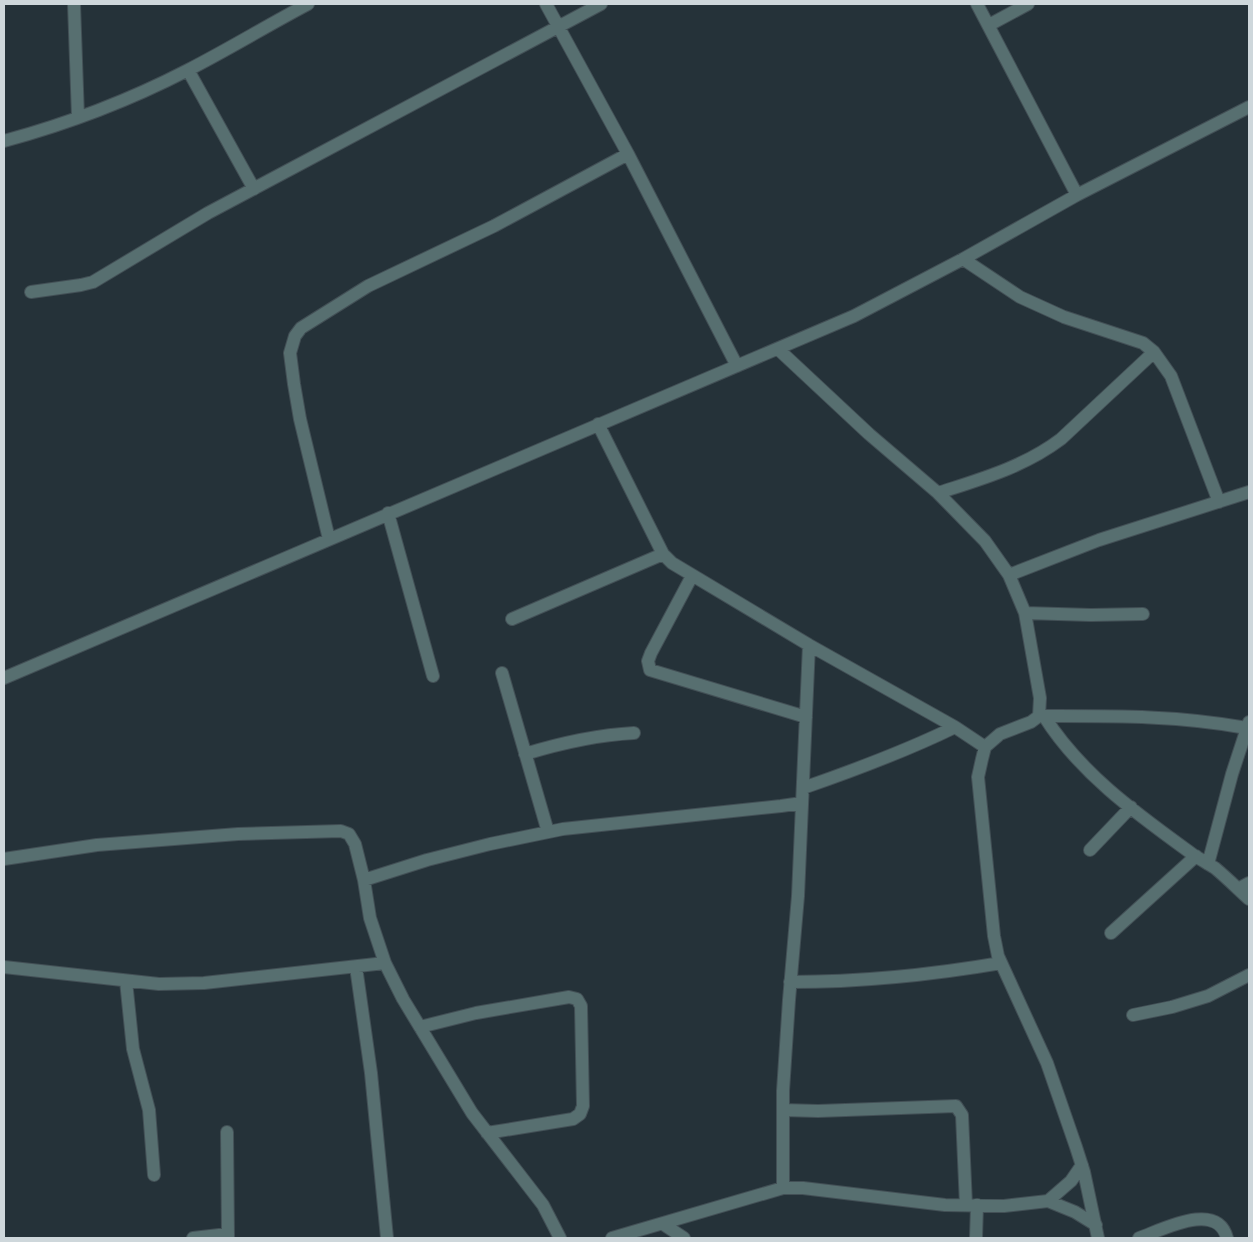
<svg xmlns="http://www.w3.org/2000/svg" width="1253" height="1242" font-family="'IBM Plex Sans',sans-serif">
<rect width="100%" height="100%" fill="#253239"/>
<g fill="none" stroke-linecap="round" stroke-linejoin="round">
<g stroke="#435056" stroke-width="14">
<path id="minor" d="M 74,4 L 78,117
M 546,4 L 628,154 L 737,366
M 977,4 L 1077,195
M 989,25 L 1028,4
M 188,70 L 254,189
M 4,141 C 67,124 130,100 188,70 C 229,49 268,25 308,4
M 963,259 L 1020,297 L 1064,317 L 1143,343 L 1154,352 L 1171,376 L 1219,502
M 31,292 L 81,285 L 93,282 L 208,213 L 601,4
M 778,349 L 869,434 L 938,493 L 985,541 L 1009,575 L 1025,613 L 1040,698 L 1039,716 L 1031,722 L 1000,734 L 985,747 L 982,759 L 978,777 L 994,936 L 998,956 L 1047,1063 L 1076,1147 L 1084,1172 L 1098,1238
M 598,424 L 663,554 L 672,563 L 809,645 L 955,727 L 985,747
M 938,493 C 981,479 1024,467 1061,439 L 1154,352
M 388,513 L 433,676
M 329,539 L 300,419 L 294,384 L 290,353 L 295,336 L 301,328 L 368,286 L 494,226 L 628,154
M 1009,575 L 1099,540 L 1249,492
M 692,576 L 651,653 L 648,661 L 650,670 L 806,717
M 1025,613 L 1091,615 L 1143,614
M 512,619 L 663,554
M 502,673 L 548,832
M 4,678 L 854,316 L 963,259 L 1077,195 L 1249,107
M 1039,716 C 1108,716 1178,715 1247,728
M 1044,716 C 1081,775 1140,816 1195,856 C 1202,860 1208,864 1215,868 C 1227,878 1238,889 1249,899
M 525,754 C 561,743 596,735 634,733
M 803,788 C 855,770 906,751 955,727
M 1090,850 L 1131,807
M 4,859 L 97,845 L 238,834 L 341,831 L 349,834 L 355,844 L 364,880 L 370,918 L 385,963 L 403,999 L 472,1113 L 543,1205 L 560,1238
M 1208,864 L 1232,774 L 1249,722
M 364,880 L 427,860 L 490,844 L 563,829 L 781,806 L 802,803
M 1238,889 L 1249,883
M 1111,933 L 1196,856
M 4,967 L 159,984 L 204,983 L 385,963
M 356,967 L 371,1073 L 387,1238
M 126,981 L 133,1049 L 149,1110 L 154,1175
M 790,982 C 861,982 931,975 1001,963
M 1133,1015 L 1172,1007 L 1208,996 L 1249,975
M 420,1027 L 476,1013 L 569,997 L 577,999 L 581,1006 L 583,1106 L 580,1114 L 573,1119 L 487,1133
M 783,1110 L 818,1111 L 956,1106 L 962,1115 L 966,1205
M 227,1132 L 228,1238
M 783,1188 L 783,1091 L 789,1000 L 798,896 L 809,645
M 1048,1201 L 1071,1181 L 1082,1165
M 663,1224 L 684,1238
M 193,1238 L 228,1234
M 612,1238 L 783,1188 L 803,1188 L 945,1205 L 1004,1206 L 1048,1201 L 1075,1212 L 1096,1225
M 976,1238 L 977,1205
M 1139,1238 C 1162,1230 1217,1200 1227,1238"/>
</g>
<use href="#minor" stroke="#576f70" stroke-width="12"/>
</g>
<rect width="1253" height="1242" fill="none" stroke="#ced7db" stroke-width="10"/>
</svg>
